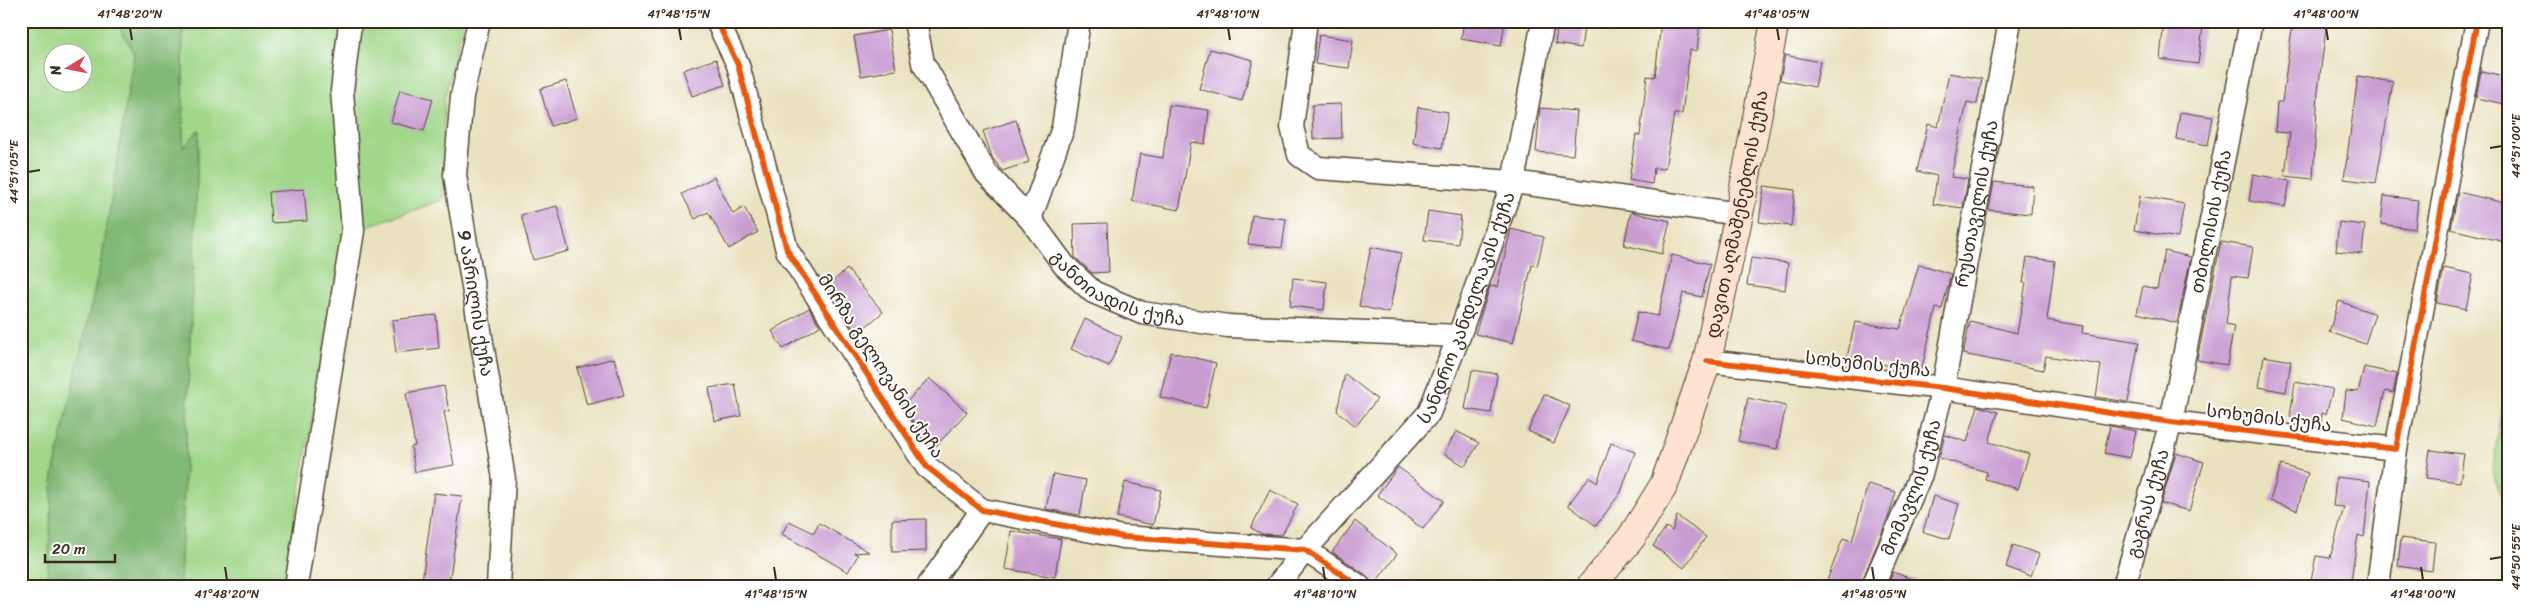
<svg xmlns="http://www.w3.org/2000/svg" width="2530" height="607" font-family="Sriracha,'Noto Sans Georgian',sans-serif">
<rect width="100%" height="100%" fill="#fff"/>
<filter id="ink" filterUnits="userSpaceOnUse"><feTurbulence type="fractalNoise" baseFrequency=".02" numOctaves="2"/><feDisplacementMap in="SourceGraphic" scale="10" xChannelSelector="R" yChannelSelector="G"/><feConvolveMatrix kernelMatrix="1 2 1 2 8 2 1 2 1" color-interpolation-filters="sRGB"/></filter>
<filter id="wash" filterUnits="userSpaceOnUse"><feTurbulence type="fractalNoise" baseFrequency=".0096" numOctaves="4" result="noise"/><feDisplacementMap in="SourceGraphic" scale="20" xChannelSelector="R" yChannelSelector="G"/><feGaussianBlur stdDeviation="1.12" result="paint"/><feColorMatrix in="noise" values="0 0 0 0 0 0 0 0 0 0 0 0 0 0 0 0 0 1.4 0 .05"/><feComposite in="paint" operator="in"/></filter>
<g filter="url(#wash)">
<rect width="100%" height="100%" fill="#e9e2bf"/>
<path fill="#a0d789" stroke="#6e8054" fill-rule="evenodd" d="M 21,21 L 116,21 L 134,53 L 103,252 L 53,475 L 47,586 L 21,586 ZM 52,52 L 82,52 L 82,82 L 52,82 Z
M 183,21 L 463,21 L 444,100 L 443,200 L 344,234 L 283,586 L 180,586 L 199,130 L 183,149 Z
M 2509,392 L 2509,515 L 2492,472 L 2504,398 Z"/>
<path fill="#80b875" stroke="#5e714a" d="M 116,21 L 183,21 L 183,148 L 199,129 L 180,586 L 47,586 L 53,475 L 103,252 L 134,53 Z"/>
<g id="blocks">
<path fill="#c89bd1" d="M 1464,21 L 1505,21 L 1501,46 L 1461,39 Z
M 1558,21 L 1585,21 L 1581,48 L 1555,44 Z
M 1661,21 L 1700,21 L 1697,51 L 1690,50 L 1682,114 L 1674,114 L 1665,169 L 1654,168 L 1652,184 L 1629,180 L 1636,135 L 1640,136 L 1647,76 L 1655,77 Z
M 2164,21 L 2203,27 L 2198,64 L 2160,59 Z
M 2293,21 L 2327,21 L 2318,91 L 2313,179 L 2285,176 L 2290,133 L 2275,132 L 2277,102 L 2282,102 Z
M 889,30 L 896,70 L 861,76 L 854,36 Z
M 1319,35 L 1353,40 L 1349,68 L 1315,64 Z
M 1210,49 L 1253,60 L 1242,101 L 1199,89 Z
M 1785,55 L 1820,62 L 1815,87 L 1780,80 Z
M 716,59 L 725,85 L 692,96 L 683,70 Z
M 2481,71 L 2509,77 L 2509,105 L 2476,98 Z
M 1949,73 L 1982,79 L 1977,104 L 1967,102 L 1951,177 L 1968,179 L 1963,208 L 1933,204 L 1937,176 L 1917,171 L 1928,124 L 1938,127 Z
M 2358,76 L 2393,82 L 2376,183 L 2344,179 Z
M 566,81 L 577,118 L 551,126 L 540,89 Z
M 400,90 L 433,99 L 424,131 L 391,122 Z
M 1341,104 L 1342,138 L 1313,139 L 1312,105 Z
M 1169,105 L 1209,110 L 1205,144 L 1191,142 L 1179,210 L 1132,201 L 1140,154 L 1163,158 Z
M 1418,107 L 1448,112 L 1442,148 L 1413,143 Z
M 1540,108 L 1577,111 L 1573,155 L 1536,152 Z
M 2180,112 L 2213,117 L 2208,145 L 2176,139 Z
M 1016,120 L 1029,162 L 1002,171 L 992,157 L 983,131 Z
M 2253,174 L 2290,181 L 2285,207 L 2249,201 Z
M 714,177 L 733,214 L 744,207 L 758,232 L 729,249 L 708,212 L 695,219 L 682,194 Z
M 1994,182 L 2033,186 L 2031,214 L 1989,210 Z
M 1764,186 L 1795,190 L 1791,226 L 1759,222 Z
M 304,189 L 307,221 L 271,223 L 269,192 Z
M 2458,192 L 2509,204 L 2509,243 L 2451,229 Z
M 2140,196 L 2184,204 L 2178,238 L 2134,230 Z
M 2384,196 L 2418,200 L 2415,229 L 2381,224 Z
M 557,206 L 569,251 L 533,260 L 521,215 Z
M 1428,211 L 1461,216 L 1458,244 L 1424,240 Z
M 1631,212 L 1670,221 L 1662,254 L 1624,245 Z
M 1252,215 L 1286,219 L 1282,248 L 1248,244 Z
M 2339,222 L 2365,225 L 2362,254 L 2336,251 Z
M 1107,223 L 1109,272 L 1092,273 L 1075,257 L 1074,224 Z
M 1511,229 L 1544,237 L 1537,266 L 1532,265 L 1513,343 L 1475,334 L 1490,286 L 1497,287 Z
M 2221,242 L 2253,247 L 2248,278 L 2232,276 L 2226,324 L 2234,326 L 2227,365 L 2197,360 Z
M 1371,247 L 1401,253 L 1389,313 L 1359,306 Z
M 2165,251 L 2191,257 L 2177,323 L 2137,313 L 2143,286 L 2157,289 Z
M 1672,255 L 1710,264 L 1702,297 L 1683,293 L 1669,350 L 1631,341 L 1638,312 L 1658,316 Z
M 2027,257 L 2055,261 L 2047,320 L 2083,326 L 2082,333 L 2139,342 L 2128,402 L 2096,397 L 2101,365 L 2046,356 L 2043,370 L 1963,354 L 1970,321 L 2017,333 L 2026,283 L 2023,283 Z
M 1751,258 L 1788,263 L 1785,290 L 1747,285 Z
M 1919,264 L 1951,274 L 1942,309 L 1936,308 L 1921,372 L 1847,357 L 1855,322 L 1900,329 Z
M 2444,268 L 2473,274 L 2466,309 L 2437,303 Z
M 847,269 L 883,312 L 857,334 L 826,287 Z
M 1293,278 L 1327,282 L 1324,310 L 1290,306 Z
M 2339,301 L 2375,314 L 2365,344 L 2329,332 Z
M 809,308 L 820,326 L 783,349 L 772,331 Z
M 436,315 L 439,348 L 396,353 L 392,320 Z
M 1085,319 L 1122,337 L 1109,366 L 1071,349 Z
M 1171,352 L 1216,363 L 1206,408 L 1160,397 Z
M 2264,356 L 2291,361 L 2286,392 L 2259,387 Z
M 614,358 L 624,395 L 587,405 L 577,368 Z
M 2364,367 L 2397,374 L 2393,393 L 2385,391 L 2377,426 L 2343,418 L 2346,391 L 2358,392 Z
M 1472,370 L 1497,374 L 1491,413 L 1465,409 Z
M 1345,374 L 1377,399 L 1356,426 L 1337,411 Z
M 929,378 L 967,412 L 936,446 L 920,432 L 903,406 Z
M 2295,382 L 2333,389 L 2326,414 L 2322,413 L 2321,422 L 2290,417 Z
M 735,384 L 741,416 L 715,421 L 709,388 Z
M 444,386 L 449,411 L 444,412 L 454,465 L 415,472 L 411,447 L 415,446 L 406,393 Z
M 1544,394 L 1570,406 L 1554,443 L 1528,431 Z
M 1748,398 L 1786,406 L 1777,449 L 1738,441 Z
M 1978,406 L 1998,412 L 1989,442 L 2029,454 L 2018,489 L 1985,479 L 1987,472 L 1939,458 L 1945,435 L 1967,442 Z
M 2110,426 L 2136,431 L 2130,458 L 2104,453 Z
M 1456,431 L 1479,443 L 1465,466 L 1444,454 Z
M 1611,443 L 1635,452 L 1621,492 L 1596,526 L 1568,505 L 1589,477 L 1597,483 Z
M 2430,450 L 2464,454 L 2460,482 L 2426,478 Z
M 2176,453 L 2204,462 L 2189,511 L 2161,503 Z
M 2281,465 L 2308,473 L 2297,510 L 2270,501 Z
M 1398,467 L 1444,501 L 1423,529 L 1377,495 Z
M 1053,474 L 1086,480 L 1080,515 L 1046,509 Z
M 2336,477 L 2370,481 L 2364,537 L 2358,535 L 2350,586 L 2310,586 L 2316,556 L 2330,558 L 2344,507 L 2333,506 Z
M 1125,482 L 1161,490 L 1153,525 L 1117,517 Z
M 1868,484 L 1896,492 L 1889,515 L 1860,586 L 1825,586 L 1843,538 L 1852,541 Z
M 1270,490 L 1298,504 L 1282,535 L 1262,534 L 1251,528 Z
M 434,493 L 462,496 L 449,584 L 422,581 Z
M 1933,496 L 1959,504 L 1949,539 L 1923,532 Z
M 1677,516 L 1706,537 L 1684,568 L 1653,546 L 1666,527 L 1672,531 Z
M 926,519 L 926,551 L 892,552 L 892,520 Z
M 789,521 L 814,533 L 819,523 L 869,552 L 854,553 L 858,555 L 848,572 L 782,534 Z
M 1355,521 L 1397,554 L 1373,586 L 1366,575 L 1332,552 Z
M 1011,531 L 1061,539 L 1055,577 L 1005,569 Z
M 2401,538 L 2435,542 L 2432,571 L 2398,566 Z
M 2013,545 L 2039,554 L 2031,576 L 2006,567 Z
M 1893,572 L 1925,584 L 1924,586 L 1887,586 Z"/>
</g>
</g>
<g filter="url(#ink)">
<use href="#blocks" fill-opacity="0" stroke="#554636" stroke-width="1"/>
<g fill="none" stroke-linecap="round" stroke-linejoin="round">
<g stroke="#554636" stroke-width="25">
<g id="street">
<path id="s1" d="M 479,21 L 462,96 L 455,175 L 504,479 L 498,586"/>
<path d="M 717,21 L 738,65 L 787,250 L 927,467 L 982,510 L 1123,537 L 1305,550 L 1359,586"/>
<path id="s2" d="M 915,21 L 923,63 L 986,173 L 1030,219 L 1064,265 L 1093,292 L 1142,313 L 1228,326 L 1459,336"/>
<path d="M 1306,21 L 1292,127 L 1299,155 L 1318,168 L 1513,182 L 1739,214"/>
<path d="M 1030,219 L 1063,128 L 1079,21"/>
<path d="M 1707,361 L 1943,388 L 2171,422 L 2396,449 L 2477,21"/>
<path d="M 296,586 L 353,231 L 342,91 L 350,23"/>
<path d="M 928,586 L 982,510"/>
<path id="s3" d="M 1277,586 L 1305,550 L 1429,413 L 1459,336 L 1513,182 L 1543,21"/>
<path id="s4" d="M 1873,586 L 1921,474 L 1943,388 L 2010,21"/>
<path id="s5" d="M 2124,586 L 2171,422 L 2251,21"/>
<path d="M 2378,586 L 2396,449"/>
</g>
</g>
<g stroke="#554636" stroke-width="30">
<g id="secondary">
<path id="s6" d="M 1591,586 L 1631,538 L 1664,485 L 1707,361 L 1739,214 L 1775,21"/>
</g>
</g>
<use href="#street" stroke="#fff" stroke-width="22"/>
<use href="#secondary" stroke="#fee3d1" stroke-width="28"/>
<g stroke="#fff" stroke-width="9">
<path id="cycleway" d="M 717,21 L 738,65 L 787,250 L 927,467 L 982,510 L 1123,537 L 1305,550 L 1359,586
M 1707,361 L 1943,388 L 2171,422 L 2396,449 L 2477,21"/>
</g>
<use href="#cycleway" stroke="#e8590c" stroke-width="6"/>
</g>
</g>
<path fill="none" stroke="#3b2a1e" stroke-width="2" d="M 130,28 L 132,40M 679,28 L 681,40M 1228,28 L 1230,40M 1777,28 L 1779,40M 2326,28 L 2328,40M 2490,148 L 2502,146M 28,172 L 40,170M 2490,559 L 2502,557M 225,567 L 227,580M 774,567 L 776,580M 1323,567 L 1325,580M 1872,567 L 1874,580M 2421,567 L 2423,580"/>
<g text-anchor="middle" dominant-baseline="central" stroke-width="4" stroke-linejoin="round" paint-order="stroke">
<g font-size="18" fill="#3b2a1e" stroke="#fff">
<text stroke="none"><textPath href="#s4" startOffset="398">რუსთაველის ქუჩა</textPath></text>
<text stroke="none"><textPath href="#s6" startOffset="406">დავით აღმაშენებლის ქუჩა</textPath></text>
<text stroke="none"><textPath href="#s5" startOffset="375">თბილისის ქუჩა</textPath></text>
<text stroke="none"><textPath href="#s2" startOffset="351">განთიადის ქუჩა</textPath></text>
<text stroke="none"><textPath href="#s1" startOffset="286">9 აპრილის ქუჩა</textPath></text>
<text stroke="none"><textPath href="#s3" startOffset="342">სანდრო კანდელაკის ქუჩა</textPath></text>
<text transform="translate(1868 364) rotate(6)">სოხუმის ქუჩა</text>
<text transform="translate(881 366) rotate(57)">მირზა გელოვანის ქუჩა</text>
<text transform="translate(2269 418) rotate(7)">სოხუმის ქუჩა</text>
<text stroke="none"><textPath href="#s4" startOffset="106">მომავლის ქუჩა</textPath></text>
<text stroke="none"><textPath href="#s5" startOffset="86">გაგრას ქუჩა</textPath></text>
</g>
</g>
<rect width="2530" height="607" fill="none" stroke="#fff" stroke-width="55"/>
<g transform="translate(68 68) rotate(260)"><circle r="24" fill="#ffffff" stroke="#b1aaa5"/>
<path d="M0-4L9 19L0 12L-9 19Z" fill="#d1495b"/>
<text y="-8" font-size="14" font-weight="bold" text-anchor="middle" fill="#3b2a1e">N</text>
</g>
<path d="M45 554v8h70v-8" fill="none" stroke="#3b2a1e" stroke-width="2.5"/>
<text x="52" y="554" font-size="15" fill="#3b2a1e" stroke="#ffffff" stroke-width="4" paint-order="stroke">20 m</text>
<rect x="28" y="28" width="2474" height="552" fill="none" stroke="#3b2a1e" stroke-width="2"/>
<g font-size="12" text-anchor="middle" fill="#3b2a1e">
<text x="130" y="18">41°48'20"N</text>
<text x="679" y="18">41°48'15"N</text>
<text x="1228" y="18">41°48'10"N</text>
<text x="1777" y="18">41°48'05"N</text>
<text x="2326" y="18">41°48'00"N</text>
<text transform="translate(2516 146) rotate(-90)" y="4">44°51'00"E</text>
<text transform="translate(14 172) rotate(-90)" y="4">44°51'05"E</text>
<text transform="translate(2516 557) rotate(-90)" y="4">44°50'55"E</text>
<text x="227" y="598">41°48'20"N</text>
<text x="776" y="598">41°48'15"N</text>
<text x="1325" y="598">41°48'10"N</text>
<text x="1874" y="598">41°48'05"N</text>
<text x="2423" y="598">41°48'00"N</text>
</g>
</svg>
